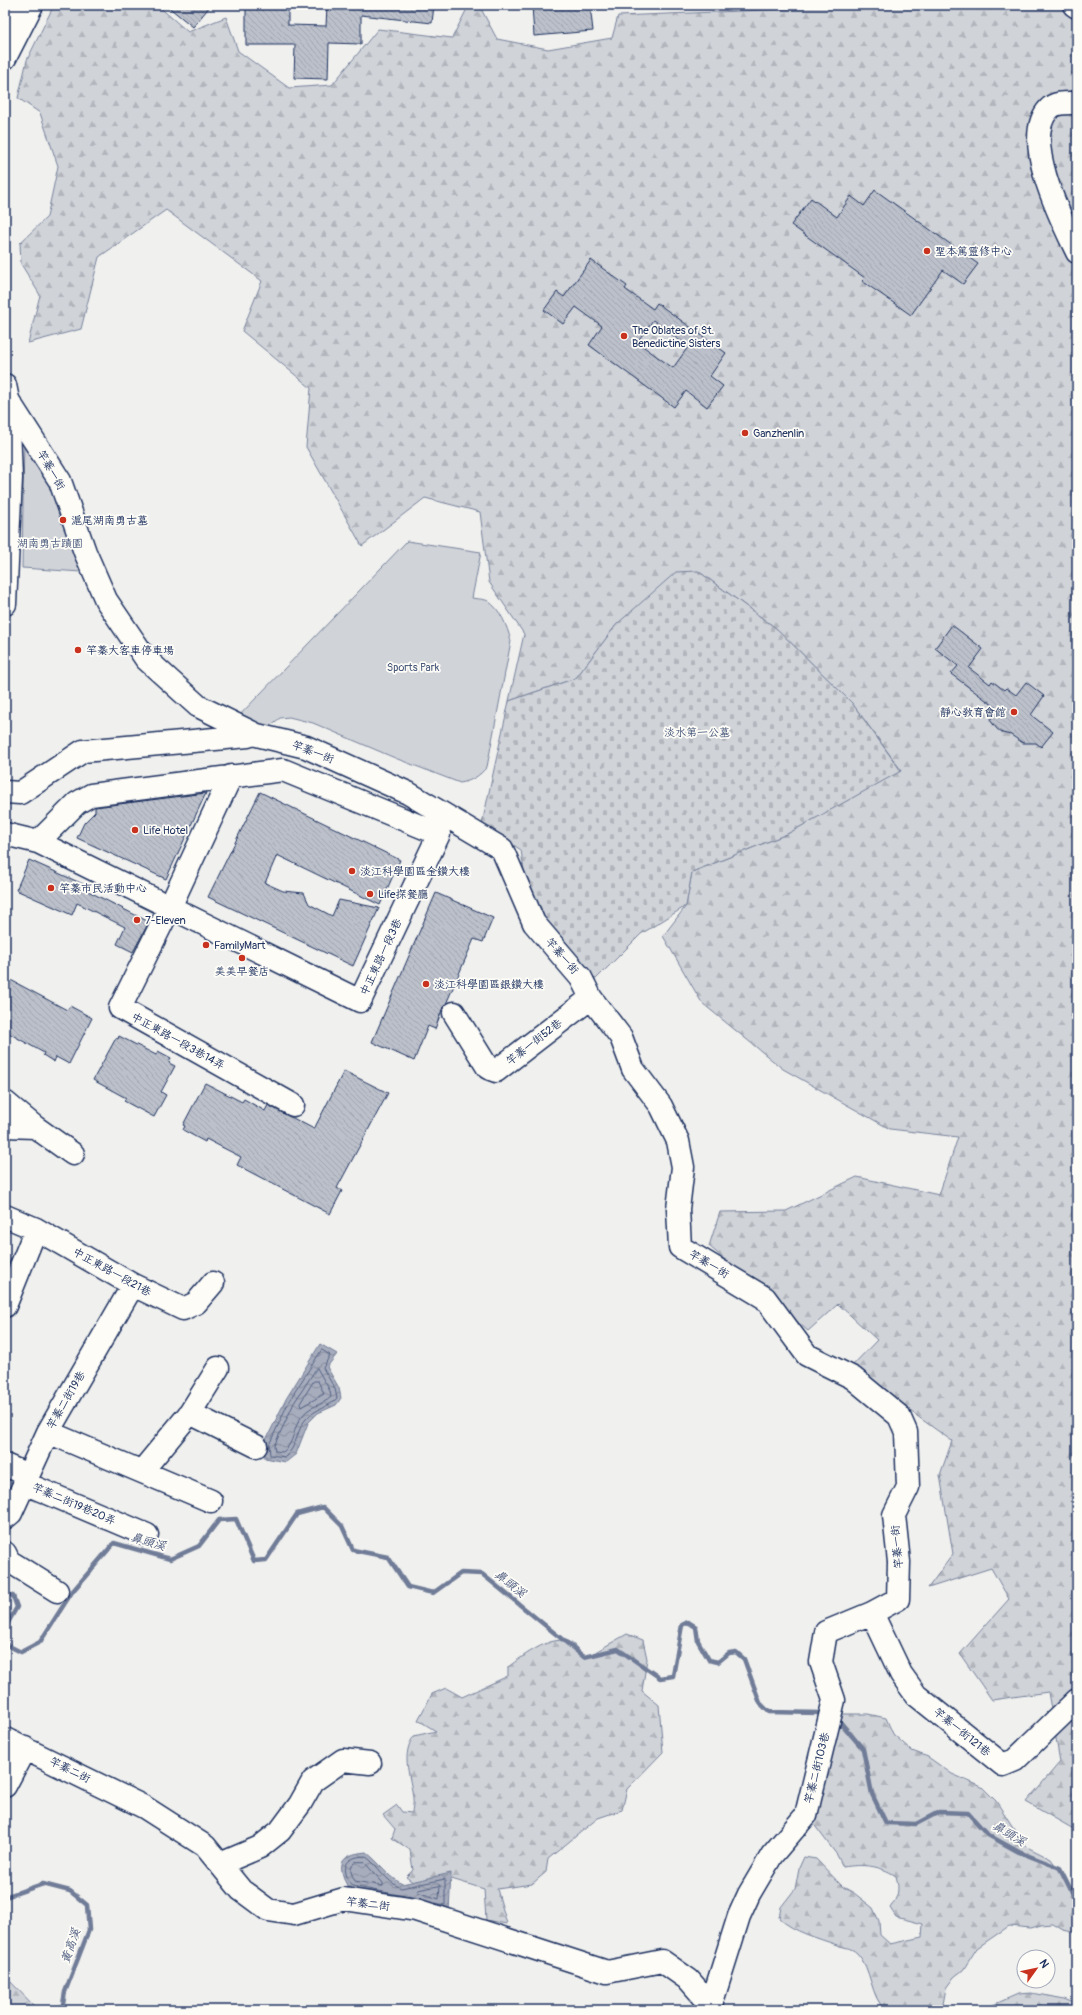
<svg xmlns="http://www.w3.org/2000/svg" width="1082" height="2015" font-family="Pangolin,'LXGW WenKai TC',sans-serif">
<defs>
<pattern id="forest-firs" width="22" height="20" patternUnits="userSpaceOnUse"><rect width="22" height="20" fill="#d0d3d8"/><path d="M5 1l3.5 6h-7zM16 11l3.5 6h-7z" fill="#b2b5bc"/></pattern>
<pattern id="cemetery-stones" width="16" height="16" patternUnits="userSpaceOnUse"><rect width="16" height="16" fill="#d0d3d8"/><path d="M2 7V4a2 2 0 0 1 4 0v3zM10 15v-3a2 2 0 0 1 4 0v3z" fill="#b2b5bc"/></pattern>
<pattern id="water-waves" width="16" height="10" patternUnits="userSpaceOnUse"><rect width="16" height="10" fill="#a7adbd"/><path d="M0 5q4-4 8 0t8 0" fill="none" stroke="#878d9d"/></pattern>
<pattern id="building-back-hatch" width="6" height="6" patternUnits="userSpaceOnUse"><rect width="6" height="6" fill="#bbc0ca"/><path d="M-1 5l2 2M0 0l6 6M5-1l2 2" fill="none" stroke="#a0a5b0"/></pattern>
</defs>
<rect width="100%" height="100%" fill="#f0f0ee"/>
<filter id="ink" filterUnits="userSpaceOnUse"><feTurbulence type="fractalNoise" baseFrequency=".025" numOctaves="2"/><feDisplacementMap in="SourceGraphic" scale="8" xChannelSelector="R" yChannelSelector="G"/><feConvolveMatrix kernelMatrix="1 2 1 2 8 2 1 2 1" color-interpolation-filters="sRGB"/></filter>
<g filter="url(#ink)">
<path fill="#d0d3d8" stroke="#76819b" d="M 24,437 L 55,482 L 85,558 L 81,572 L 22,568 Z
M 407,541 L 481,552 L 472,598 C 477,599 485,599 488,601 C 501,610 507,626 511,641 L 487,767 C 479,776 472,781 460,783 L 395,758 L 313,723 L 289,717 L 280,718 L 267,728 L 236,719 Z"/>
<path fill="url(#forest-firs)" stroke="#76819b" d="M 54,5 L 157,5 L 188,32 L 226,17 L 238,51 L 289,88 L 332,85 L 378,29 L 452,38 L 469,5 L 479,5 L 497,39 L 548,49 L 612,38 L 618,16 L 789,9 L 804,5 L 1067,5 L 1077,13 L 1077,1831 L 1026,1802 L 1060,1762 L 1048,1692 L 992,1700 L 960,1654 L 1009,1599 L 991,1568 L 928,1588 L 953,1554 L 940,1475 L 952,1441 L 850,1368 L 877,1340 L 838,1304 L 808,1331 L 709,1246 L 720,1212 L 786,1211 L 857,1177 L 939,1195 L 958,1137 L 890,1129 L 783,1069 L 702,1003 L 663,936 L 686,906 L 692,872 L 787,834 L 901,770 L 852,703 L 777,629 L 698,571 L 617,624 L 576,678 L 509,701 L 524,634 L 489,582 L 480,512 L 425,498 L 362,546 L 306,447 L 311,388 L 242,331 L 262,281 L 166,210 L 99,257 L 81,329 L 28,343 L 40,295 L 21,264 L 20,243 L 47,217 L 58,166 L 40,113 L 18,98 L 27,60 Z
M 627,1634 L 643,1640 L 647,1659 L 642,1691 L 659,1705 L 663,1752 L 627,1789 L 622,1810 L 598,1818 L 548,1859 L 546,1872 L 532,1884 L 497,1889 L 507,1924 L 486,1920 L 484,1889 L 445,1877 L 414,1883 L 406,1877 L 413,1870 L 410,1850 L 392,1838 L 395,1829 L 383,1815 L 397,1805 L 402,1812 L 412,1813 C 412,1808 414,1803 413,1798 C 411,1777 400,1755 414,1736 L 436,1731 L 418,1720 L 432,1694 L 446,1688 L 462,1697 L 508,1676 L 508,1667 C 522,1657 558,1628 575,1646 C 579,1649 581,1655 583,1659 Z
M 843,1714 L 868,1714 L 886,1718 L 893,1734 L 912,1751 L 928,1757 L 952,1774 L 982,1787 L 996,1801 L 1022,1841 L 1029,1848 L 1051,1859 L 1077,1896 L 1077,1933 L 1063,1930 L 1053,1924 L 1041,1925 L 1031,1928 L 1009,1926 L 977,1948 L 963,1970 L 954,1977 L 946,1988 L 942,2010 L 886,2010 C 870,1998 872,1968 857,1953 C 850,1947 845,1948 837,1945 C 818,1938 793,1932 779,1918 L 781,1907 L 795,1889 L 799,1868 L 804,1857 L 816,1859 L 843,1887 L 854,1893 L 873,1908 L 879,1921 L 880,1935 L 890,1944 L 922,1937 L 923,1924 L 896,1917 L 890,1908 C 898,1897 900,1890 896,1876 C 879,1865 863,1864 843,1867 L 837,1855 L 809,1818 Z
M 5,1976 L 38,2010 L 5,2010 Z
M 1031,1993 L 1065,1999 L 1077,2004 L 1077,2010 L 988,2010 L 986,2008 L 1018,1994 Z"/>
<path fill="url(#cemetery-stones)" stroke="#76819b" d="M 698,571 L 777,629 L 852,703 L 901,771 L 787,834 L 692,872 L 686,906 L 641,934 L 595,980 L 549,931 L 527,891 L 521,850 L 482,824 L 509,701 L 576,678 L 617,624 L 676,572 Z"/>
<path fill="url(#water-waves)" stroke="#6f7b97" d="M 320,1344 L 337,1354 L 327,1367 L 339,1388 L 341,1398 L 336,1405 L 318,1413 L 308,1423 L 296,1454 L 286,1462 L 265,1458 L 264,1444 L 286,1399 Z
M 366,1852 C 379,1862 387,1875 402,1884 L 451,1873 L 449,1912 L 349,1890 C 338,1867 336,1855 366,1852 Z"/>
<g fill="none" stroke-linecap="round" stroke-linejoin="round">
<path stroke="#536184" stroke-width="1" d="M 322,1350 L 330,1355 L 323,1368 L 335,1389 L 337,1398 C 330,1407 316,1408 306,1419 C 296,1430 298,1446 285,1457 L 270,1455 L 269,1445 L 289,1401 Z
M 317,1368 L 330,1391 L 331,1397 C 322,1406 308,1405 300,1419 C 293,1429 294,1444 283,1452 L 275,1451 L 274,1446 L 294,1403 Z
M 314,1381 L 318,1381 L 324,1394 L 301,1407 L 300,1404 Z
M 364,1862 L 383,1883 L 383,1886 L 355,1881 C 351,1873 348,1868 355,1862 Z
M 440,1886 L 439,1899 L 417,1892 L 419,1890 Z
M 415,1898 L 352,1886 C 341,1870 343,1857 365,1856 C 379,1866 385,1881 401,1888 L 445,1879 L 445,1905 L 435,1903"/>
<path stroke="#6f7b97" stroke-width="4.5" d="M 5,1593 L 13,1596 L 17,1607 L 5,1628
M 5,1644 L 21,1652 L 40,1642 L 72,1592 L 114,1543 L 170,1559 L 199,1546 L 219,1520 L 236,1519 L 254,1561 L 266,1560 L 297,1514 L 323,1507 L 342,1526 L 353,1550 L 388,1557 L 408,1587 L 433,1593 L 461,1573 L 482,1574 L 584,1657 L 618,1649 L 660,1678 L 673,1676 L 682,1625 L 688,1622 L 696,1627 L 698,1641 L 709,1660 L 718,1662 L 729,1653 L 736,1652 L 744,1659 L 760,1703 L 769,1712 L 821,1713
M 841,1723 L 863,1749 L 872,1794 L 886,1823 L 916,1824 L 939,1812 L 968,1813 L 988,1835 L 1019,1852 L 1060,1868 L 1077,1902
M 5,1897 L 43,1884 L 70,1891 L 87,1905 L 89,1930 L 65,1992 L 62,2010"/>
</g>
<path fill="url(#building-back-hatch)" stroke="#1b2f5e" fill-rule="evenodd" d="M 166,5 L 211,5 L 193,27 Z
M 246,5 L 288,5 L 288,25 L 326,26 L 327,5 L 434,5 L 432,23 L 361,15 L 361,44 L 329,43 L 328,79 L 294,78 L 295,45 L 246,45 Z
M 532,5 L 590,5 L 593,31 L 534,36 Z
M 875,190 L 978,264 L 963,284 L 943,270 L 911,315 L 862,281 L 865,278 L 791,225 L 811,198 L 837,217 L 851,196 L 864,206 Z
M 591,260 L 627,286 L 625,289 L 653,309 L 657,303 L 726,353 L 710,376 L 723,386 L 707,407 L 686,391 L 674,407 L 589,345 L 602,326 L 576,307 L 563,324 L 544,310 L 557,292 L 564,297 ZM 653,320 L 688,347 L 673,368 L 637,342 Z
M 952,625 L 983,649 L 969,668 L 990,684 L 992,681 L 1004,690 L 1006,688 L 1016,695 L 1026,682 L 1044,696 L 1031,715 L 1053,732 L 1041,747 L 1036,743 L 1023,743 L 1011,735 L 1002,733 L 997,729 L 990,720 L 998,709 L 951,674 L 958,666 L 935,648 Z
M 260,792 L 400,860 L 380,905 L 277,855 L 265,883 L 283,891 L 304,893 L 309,904 L 332,916 L 339,900 L 379,908 L 353,966 L 208,897 Z
M 206,793 L 166,879 L 77,838 L 84,823 L 95,812 L 95,807 Z
M 29,860 L 85,885 L 84,889 L 149,922 L 133,952 L 117,944 L 125,927 L 77,903 L 72,915 L 16,890 Z
M 436,893 L 493,918 L 483,942 L 474,939 L 446,1004 L 443,1007 L 435,1029 L 428,1026 L 414,1061 L 372,1042 Z
M 5,977 L 67,1010 L 70,1006 L 92,1018 L 69,1064 L 56,1057 L 54,1062 L 43,1055 L 44,1053 L 5,1031 Z
M 119,1036 L 156,1055 L 158,1051 L 171,1058 L 169,1063 L 175,1066 L 161,1092 L 166,1095 L 154,1117 L 124,1101 L 126,1098 L 93,1080 L 116,1038 L 118,1039 Z
M 344,1071 L 388,1093 L 337,1188 L 342,1191 L 330,1214 L 237,1165 L 241,1157 L 206,1139 L 205,1142 L 183,1130 L 185,1126 L 183,1125 L 205,1083 L 242,1102 L 244,1099 L 265,1111 L 268,1105 L 314,1129 Z"/>
<g fill="none" stroke-linecap="round" stroke-linejoin="round">
<g stroke="#1b2f5e" stroke-width="25">
<path id="minor" d="M 1074,5 L 1077,7
M 1077,104 L 1075,103 C 1067,103 1055,102 1049,109 C 1020,139 1062,221 1077,252
M 231,776 L 170,907 L 120,1008 L 293,1105
M 5,792 L 20,793 L 83,751 L 248,736
M 5,834 L 38,842 L 360,1001 L 439,834 L 283,770 L 91,795 L 77,803 L 38,842
M 454,1013 L 488,1068 L 496,1071 L 591,998
M 5,1102 L 35,1127 L 73,1154
M 5,1126 L 35,1127
M 5,1216 L 36,1229 L 133,1285 L 183,1309 L 196,1303 L 213,1283
M 5,1306 L 36,1229
M 190,1413 L 256,1446
M 48,1432 L 211,1501
M 5,1465 L 28,1475
M 142,1471 L 190,1413 L 218,1368
M 24,1483 L 147,1535
M 5,1518 L 11,1513 L 48,1432 L 133,1285
M 5,1553 L 9,1561 L 57,1591
M 872,1613 L 901,1674 L 916,1695 L 1003,1765 L 1015,1760 L 1077,1700
M 5,1739 L 144,1807 L 205,1846 L 241,1890 L 268,1910 L 294,1914 L 344,1899 L 416,1910 L 607,1972 L 662,1961 L 689,1980 L 711,2005 L 739,1916 L 749,1894 L 772,1855 L 806,1815 L 834,1700 L 821,1662 L 826,1632 L 872,1613 L 898,1599 L 899,1562 L 894,1515 L 908,1487 L 906,1432 L 899,1416 L 853,1378 L 807,1355 L 765,1298 L 680,1247 L 678,1209 L 683,1167 L 678,1141 L 661,1106 L 633,1069 L 621,1037 L 591,998 L 581,978 L 534,923 L 502,849 L 408,793 L 306,747 L 257,735 L 198,706 L 146,659 L 106,600 L 85,552 L 60,481 L 8,400
M 5,1786 L 25,1748
M 220,1864 L 260,1847 L 280,1831 L 300,1804 L 313,1781 L 343,1760 L 370,1763"/>
</g>
<g stroke="#1b2f5e" stroke-width="25">
<path id="major" d="M 5,17 L 12,5
M 5,58 L 32,5
M 5,385 L 8,400 L 11,478 L 5,604"/>
</g>
<use href="#minor" stroke="#fdfcf7" stroke-width="22"/>
<use href="#major" stroke="#fdfcf7" stroke-width="22"/>
</g>
</g>
<g fill="#c8321e" stroke="#fdfcf7" stroke-width="1.5">
<circle cx="927" cy="251" r="4"/>
<circle cx="624" cy="336" r="4"/>
<circle cx="745" cy="433" r="4"/>
<circle cx="63" cy="520" r="4"/>
<circle cx="78" cy="650" r="4"/>
<circle cx="1014" cy="712" r="4"/>
<circle cx="135" cy="830" r="4"/>
<circle cx="352" cy="871" r="4"/>
<circle cx="51" cy="888" r="4"/>
<circle cx="370" cy="894" r="4"/>
<circle cx="137" cy="920" r="4"/>
<circle cx="206" cy="945" r="4"/>
<circle cx="242" cy="958" r="4"/>
<circle cx="426" cy="984" r="4"/>
</g>
<g text-anchor="middle" dominant-baseline="central" stroke-width="3.5" stroke-linejoin="round" paint-order="stroke">
<g font-size="11" fill="#1b2f5e" stroke="#fdfcf7" text-anchor="start">
<text x="935" y="251">聖本篤靈修中心</text>
<text x="632" y="330">The Oblates of St.<tspan x="632" dy="13">Benedictine Sisters</tspan></text>
<text x="753" y="433">Ganzhenlin</text>
<text x="71" y="520">滬尾湖南勇古墓</text>
<text x="86" y="650">竿蓁大客車停車場</text>
<text x="1006" y="712" text-anchor="end">靜心教育會館</text>
<text x="143" y="830">Life Hotel</text>
<text x="360" y="871">淡江科學園區金鑽大樓</text>
<text x="59" y="888">竿蓁市民活動中心</text>
<text x="378" y="894">Life探餐廳</text>
<text x="145" y="920">7-Eleven</text>
<text x="214" y="945">FamilyMart</text>
<text x="242" y="971" text-anchor="middle">美美早餐店</text>
<text x="434" y="984">淡江科學園區銀鑽大樓</text>
</g>
<g font-size="11" fill="#1b2f5e" stroke="#fdfcf7">
<text transform="translate(51 470) rotate(60)">竿蓁一街</text>
<text transform="translate(313 752) rotate(21)">竿蓁一街</text>
<text transform="translate(562 956) rotate(49)">竿蓁一街</text>
<text transform="translate(381 957) rotate(-65)">中正東路一段3巷</text>
<text transform="translate(178 1041) rotate(29)">中正東路一段3巷14弄</text>
<text transform="translate(534 1042) rotate(-38)">竿蓁一街52巷</text>
<text transform="translate(709 1264) rotate(31)">竿蓁一街</text>
<text transform="translate(112 1272) rotate(29)">中正東路一段21巷</text>
<text transform="translate(66 1400) rotate(-60)">竿蓁二街19巷</text>
<text transform="translate(74 1504) rotate(23)">竿蓁二街19巷20弄</text>
<text transform="translate(897 1547) rotate(-95)">竿蓁一街</text>
<text transform="translate(962 1732) rotate(39)">竿蓁一街121巷</text>
<text transform="translate(817 1768) rotate(-76)">竿蓁二街103巷</text>
<text transform="translate(70 1770) rotate(26)">竿蓁二街</text>
<text transform="translate(368 1904) rotate(7)">竿蓁二街</text>
</g>
<g font-size="11" fill="#48587c" stroke="#fdfcf7">
<text x="50" y="543">湖南勇古蹟園</text>
<text x="413" y="667">Sports Park</text>
<text x="697" y="732">淡水第一公墓</text>
</g>
<g font-size="12" font-style="italic" fill="#4c5b7f" stroke="#fdfcf7">
<text transform="translate(148 1542) rotate(16)">鼻頭溪</text>
<text transform="translate(510 1584) rotate(39)">鼻頭溪</text>
<text transform="translate(1009 1834) rotate(31)">鼻頭溪</text>
<text transform="translate(71 1946) rotate(-71)">黃高溪</text>
</g>
</g>
<rect width="1082" height="2015" fill="none" stroke="#fdfcf7" stroke-width="20"/>
<rect x="10" y="10" width="1062" height="1995" fill="none" stroke="#1b2f5e" stroke-width="1.5" filter="url(#ink)"/>
<g transform="translate(1036 1969) rotate(57)"><circle r="19" fill="#fdfcf7" stroke="#a3aaba"/>
<path d="M0-3L7 15L0 10L-7 15Z" fill="#c8321e"/>
<text y="-6" font-size="11" font-weight="bold" text-anchor="middle" fill="#1b2f5e">N</text>
</g>
</svg>
